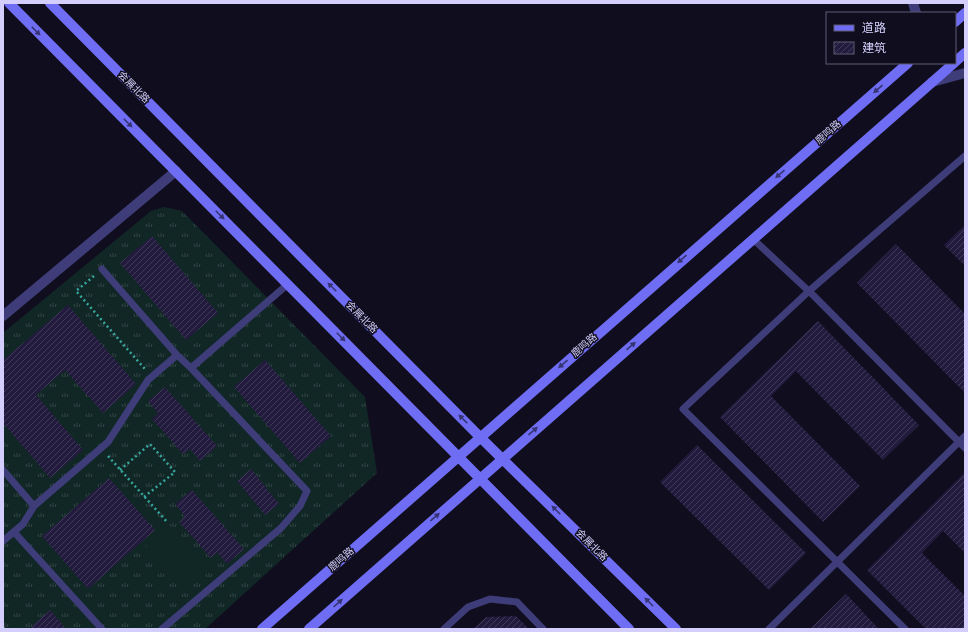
<svg xmlns="http://www.w3.org/2000/svg" width="968" height="632" font-family="Mulish,'Noto Sans SC',sans-serif">
<defs>
<pattern id="grass-tufts" width="24" height="20" patternUnits="userSpaceOnUse"><rect width="24" height="20" fill="#112726"/><path d="M3 7l-1-3M5 7V3M7 7l1-3M15 17l-1-3M17 17v-4M19 17l1-3" fill="none" stroke="#334546"/></pattern>
<pattern id="building-hatch" width="6" height="6" patternUnits="userSpaceOnUse"><rect width="6" height="6" fill="#221b3d"/><path d="M-1 1l2-2M0 6l6-6M5 7l2-2" fill="none" stroke="#413b5a"/></pattern>
</defs>
<rect width="100%" height="100%" fill="#100e1e"/>
<path fill="url(#grass-tufts)" d="M 164,207 L 182,211 L 365,397 L 377,473 L 205,629 L 3,629 L 3,333 L 151,211 Z"/>
<path fill="#112726" d="M 168,523 L 205,568 L 182,588 L 144,543 Z"/>
<path fill="url(#building-hatch)" d="M 965,225 L 965,266 L 944,245 Z
M 152,236 L 218,313 L 186,340 L 120,263 Z
M 896,244 L 965,314 L 965,393 L 857,283 Z
M 68,305 L 136,384 L 103,413 L 65,370 L 36,395 L 83,450 L 50,478 L 3,423 L 3,360 Z
M 818,321 L 919,425 L 883,460 L 796,371 L 771,396 L 860,486 L 823,522 L 720,417 Z
M 265,360 L 331,436 L 300,463 L 234,387 Z
M 165,387 L 217,446 L 200,461 L 190,449 L 183,454 L 152,419 L 158,413 L 148,401 Z
M 697,445 L 806,553 L 769,590 L 660,482 Z
M 251,469 L 279,504 L 265,515 L 237,481 Z
M 965,472 L 965,553 L 943,531 L 922,553 L 965,596 L 965,629 L 926,629 L 867,570 Z
M 109,478 L 155,530 L 88,589 L 42,536 Z
M 192,490 L 244,549 L 227,564 L 217,552 L 211,558 L 179,522 L 185,516 L 175,504 Z
M 846,594 L 879,629 L 810,629 Z
M 50,610 L 66,629 L 29,629 Z
M 516,616 L 529,629 L 473,629 L 486,617 Z"/>
<g fill="none" stroke-linecap="round" stroke-linejoin="round">
<path stroke="#37a69e" stroke-width="2.5" stroke-dasharray="2 3" stroke-linecap="butt" d="M 94,276 L 76,291 L 145,369
M 108,456 L 168,523
M 120,470 L 150,444 L 175,472 L 144,497
M 3,627 L 4,629"/>
<path stroke="#3e3d79" stroke-width="7" d="M 753,239 L 814,296 L 965,448
M 102,269 L 177,355
M 3,470 L 34,506
M 14,532 L 102,629
M 3,541 L 23,524 L 34,506 L 108,442 L 148,380 L 177,355 L 191,368 L 288,284
M 162,629 L 281,528 L 300,506 L 307,491 L 191,368
M 444,629 L 468,607 L 490,599 L 517,602 L 543,629
M 769,629 L 965,436
M 905,629 L 683,409 L 809,291 L 965,156"/>
<path stroke="#3e3d79" stroke-width="10" d="M 913,3 L 916,13
M 932,82 L 965,73
M 3,316 L 176,171"/>
<path stroke="#6f6df3" stroke-width="10" d="M 9,3 L 629,629
M 50,3 L 480,437 L 676,629
M 955,22 L 965,13
M 955,62 L 965,53
M 262,629 L 908,63
M 309,629 L 954,63"/>
</g>
<defs><path id="oneway-solid" d="M-6-.8H1V-3.2L6.5 0L1 3.2V.8H-6Z"/></defs>
<g fill="#363473">
<use href="#oneway-solid" transform="translate(36 31) rotate(45)"/>
<use href="#oneway-solid" transform="translate(878 89) rotate(139)"/>
<use href="#oneway-solid" transform="translate(128 123) rotate(45)"/>
<use href="#oneway-solid" transform="translate(780 174) rotate(139)"/>
<use href="#oneway-solid" transform="translate(220 215) rotate(45)"/>
<use href="#oneway-solid" transform="translate(682 259) rotate(139)"/>
<use href="#oneway-solid" transform="translate(332 287) rotate(-135)"/>
<use href="#oneway-solid" transform="translate(341 337) rotate(45)"/>
<use href="#oneway-solid" transform="translate(631 346) rotate(-41)"/>
<use href="#oneway-solid" transform="translate(563 364) rotate(139)"/>
<use href="#oneway-solid" transform="translate(463 419) rotate(-135)"/>
<use href="#oneway-solid" transform="translate(533 431) rotate(-41)"/>
<use href="#oneway-solid" transform="translate(556 510) rotate(-135)"/>
<use href="#oneway-solid" transform="translate(435 517) rotate(-41)"/>
<use href="#oneway-solid" transform="translate(649 602) rotate(-135)"/>
<use href="#oneway-solid" transform="translate(338 603) rotate(-42)"/>
</g>
<g text-anchor="middle" dominant-baseline="central" stroke-width="3" stroke-linejoin="round" paint-order="stroke">
<g font-size="10" fill="#d3cefb" stroke="#100e1e">
<text transform="translate(134 87) rotate(45)">会展北路</text>
<text transform="translate(828 132) rotate(-41)">鹿鸣路</text>
<text transform="translate(362 317) rotate(45)">会展北路</text>
<text transform="translate(584 345) rotate(-41)">鹿鸣路</text>
<text transform="translate(592 545) rotate(45)">会展北路</text>
<text transform="translate(341 559) rotate(-41)">鹿鸣路</text>
</g>
</g>
<rect width="968" height="632" fill="none" stroke="#d3cefb" stroke-width="8"/>
<rect x="826" y="12" width="130" height="52" fill="#100e1e" stroke="#5e5b76"/>
<rect x="834" y="25" width="20" height="6" fill="#6f6df3" stroke="#5e5b76"/>
<text x="862" y="32" font-size="12" fill="#d3cefb">道路</text>
<rect x="834" y="42" width="20" height="12" fill="url(#building-hatch)" stroke="#5e5b76"/>
<text x="862" y="52" font-size="12" fill="#d3cefb">建筑</text>
</svg>
